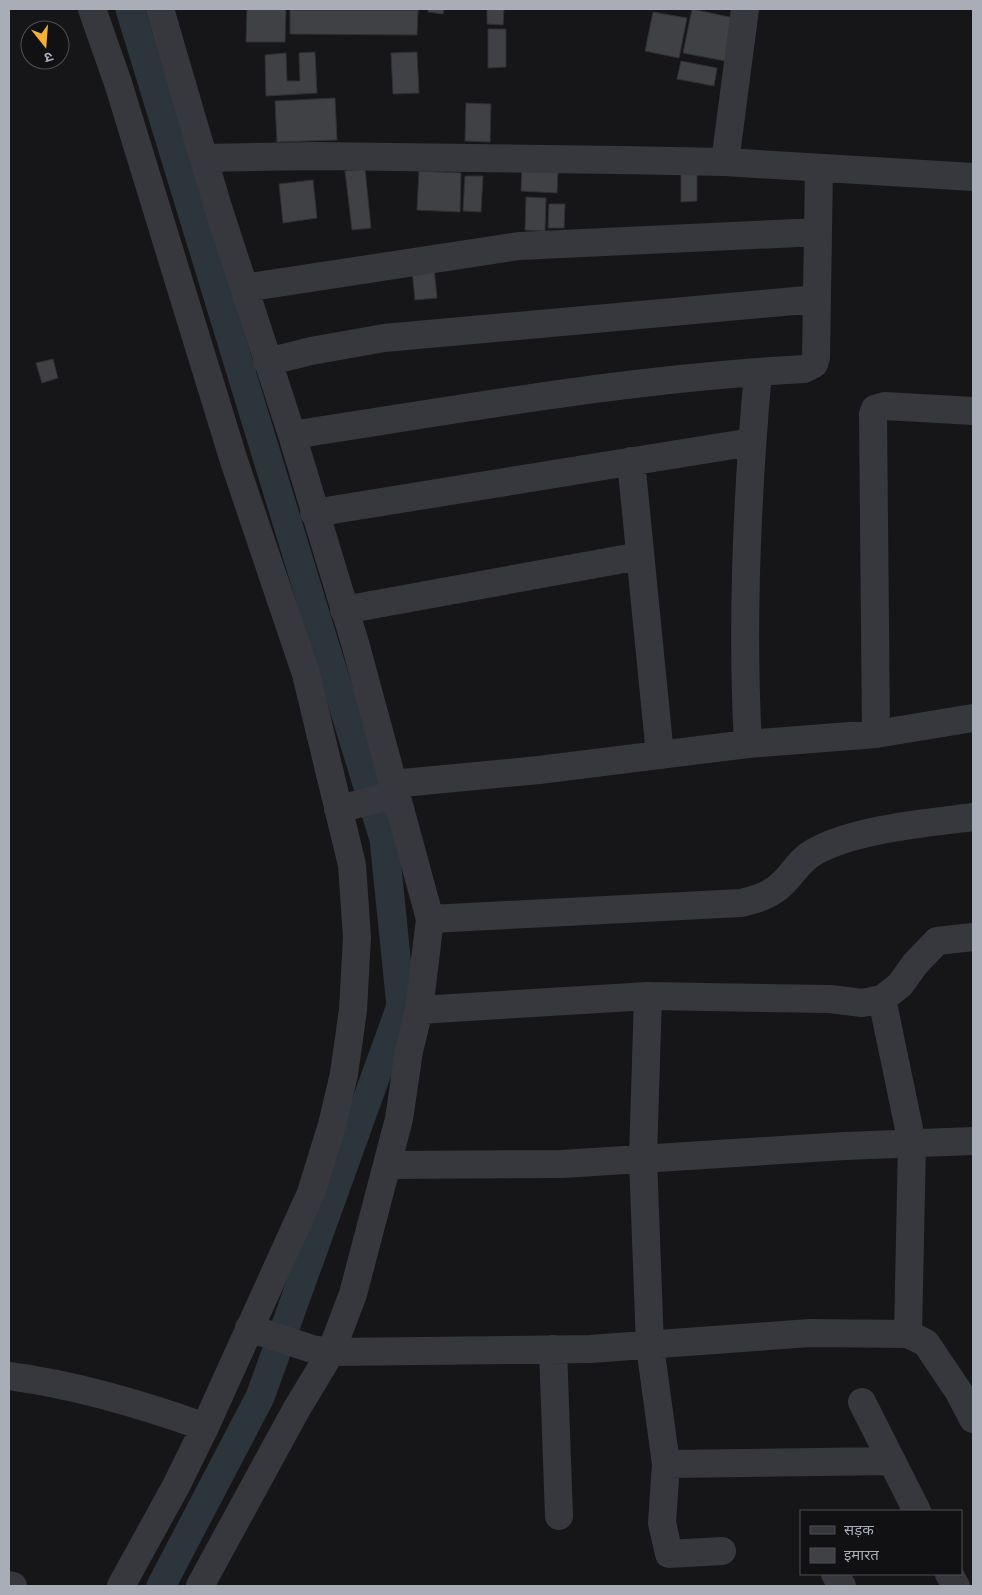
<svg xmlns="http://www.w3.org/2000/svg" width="982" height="1595" font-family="Jost,'Noto Sans Devanagari',sans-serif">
<rect width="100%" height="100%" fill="#161618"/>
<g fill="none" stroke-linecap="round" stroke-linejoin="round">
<path stroke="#2c353c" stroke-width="29" d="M 130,9 L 384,839 L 401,1006 L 260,1397 L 161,1586"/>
</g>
<path fill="#404145" stroke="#303034" d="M 247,9 L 286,9 L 285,42 L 246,42 Z
M 428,9 L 444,9 L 443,14 L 428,12 Z
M 487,9 L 504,9 L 503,25 L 487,24 Z
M 692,9 L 734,18 L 725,61 L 683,53 Z
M 290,10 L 418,10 L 417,35 L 290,34 Z
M 653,12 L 687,18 L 679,58 L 645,51 Z
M 488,29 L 506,29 L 506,67 L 488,68 Z
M 315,52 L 317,93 L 266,96 L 265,55 L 286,53 L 287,81 L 300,81 L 299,53 Z
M 417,52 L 419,93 L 393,94 L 391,53 Z
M 681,61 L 717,68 L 714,86 L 677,79 Z
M 335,98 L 337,140 L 277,142 L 275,101 Z
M 466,103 L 491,104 L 490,142 L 465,141 Z
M 681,165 L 697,165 L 697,201 L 681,202 Z
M 522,168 L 558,169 L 557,193 L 521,191 Z
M 365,169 L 371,228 L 352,230 L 345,171 Z
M 419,171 L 461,173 L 460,212 L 417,210 Z
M 465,176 L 483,176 L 481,212 L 463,211 Z
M 313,180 L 317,218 L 283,223 L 279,184 Z
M 526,197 L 546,198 L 545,231 L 525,230 Z
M 549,204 L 565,204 L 564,228 L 548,228 Z
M 434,268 L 437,298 L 415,300 L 412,270 Z
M 53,359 L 58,378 L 42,383 L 36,363 Z"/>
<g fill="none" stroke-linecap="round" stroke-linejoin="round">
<path stroke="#37383d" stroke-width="28" d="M 92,9 L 118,83 L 234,461 L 306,674 L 352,865 L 357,937 L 353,1010 L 344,1074 L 332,1125 L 311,1193 L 205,1427 L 176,1486 L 121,1586
M 160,9 L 217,204 L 292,435 L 355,643 L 430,919 L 419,1010 L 409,1051 L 399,1119 L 353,1294 L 331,1352 L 296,1410 L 200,1586
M 203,158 L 316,156 L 620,160 L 725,162 L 973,177
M 725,162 L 745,9
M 244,288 L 519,246 L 818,232
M 267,362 L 311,351 L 384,338 L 817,299
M 292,435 C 462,409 632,378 804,369 L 814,364 L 816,357 L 819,169
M 631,461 L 660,755
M 314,513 L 752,442
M 344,610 L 640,556
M 876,734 L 873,414 L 875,409 L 885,406 L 973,411
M 748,744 C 741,619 747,496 758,372
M 392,784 L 539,770 L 748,744 L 876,734 L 973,718
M 338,809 L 395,795
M 430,919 L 741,903 C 757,899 772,895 784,882 C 795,871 800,860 814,852 C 854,829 926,823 973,817
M 648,996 L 643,1158 L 650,1346 L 666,1464 L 662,1523 L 669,1554 L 722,1551
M 882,999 L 912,1143 L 908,1334
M 419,1010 L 648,996 L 830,999 L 862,1003 L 882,999 L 900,985 L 915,964 L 937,941 L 973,937
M 388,1165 L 562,1164 L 845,1146 L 973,1141
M 249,1328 L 312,1349 L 331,1352 L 590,1349 L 810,1333 L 908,1334 L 926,1343 L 959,1392 L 973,1419
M 553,1349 L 559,1516
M 9,1376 C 77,1385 141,1404 205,1427
M 862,1402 L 917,1511
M 666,1464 L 892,1461
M 835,1574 L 842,1586
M 949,1574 L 956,1586
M 9,1585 L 13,1586"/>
</g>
<rect width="982" height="1595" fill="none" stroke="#a8adb8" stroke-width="20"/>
<rect x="800" y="1510" width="162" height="65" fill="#111113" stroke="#4d4f55"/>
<rect x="810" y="1526" width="25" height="8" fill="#37383d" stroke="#4d4f55"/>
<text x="844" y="1535" font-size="15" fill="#a8adb8">सड़क</text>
<rect x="810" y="1548" width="25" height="15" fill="#404145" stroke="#4d4f55"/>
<text x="844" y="1560" font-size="15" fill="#a8adb8">इमारत</text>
<g transform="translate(45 45) rotate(163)"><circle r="24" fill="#111113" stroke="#4d4f55"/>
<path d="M0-4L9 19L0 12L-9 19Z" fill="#f2b134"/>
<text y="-8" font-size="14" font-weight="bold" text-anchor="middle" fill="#a8adb8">उ</text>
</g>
</svg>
